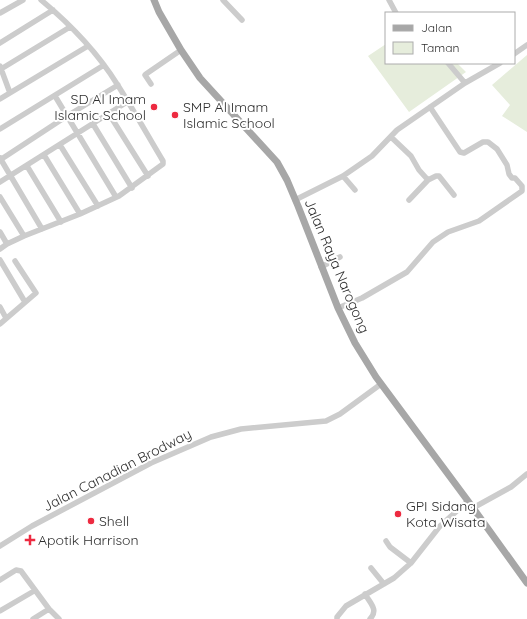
<svg xmlns="http://www.w3.org/2000/svg" width="527" height="619" font-family="Quicksand,sans-serif">
<rect width="100%" height="100%" fill="#fff"/>
<path fill="#e6eddc" d="M 386,44 L 386,63 L 457,63 L 466,72 L 409,112 L 368,56 Z
M 527,55 L 527,132 L 502,116 L 510,105 L 492,85 Z"/>
<g fill="none" stroke-linecap="round" stroke-linejoin="round">
<path stroke="#ccc" stroke-width="5.5" d="M 223,0 L 242,20
M 389,0 L 396,13
M 0,13 L 23,0
M 0,43 L 53,10
M 514,54 L 527,45
M 448,63 L 465,83
M 0,66 L 10,93
M 1,69 L 70,27
M 151,84 L 145,75 L 146,74 L 181,50
M 55,96 L 116,197
M 0,99 L 88,46
M 109,114 L 148,176
M 93,124 L 132,188
M 0,129 L 104,65
M 391,137 L 411,156 L 419,170 L 428,180 L 409,200
M 60,145 L 98,206
M 44,155 L 80,214
M 0,158 L 42,229
M 0,160 L 67,116 L 118,85
M 27,166 L 61,222
M 343,176 L 355,190
M 428,180 L 436,176 L 439,176 L 454,195
M 0,182 L 127,102
M 0,197 L 24,236
M 295,200 L 343,176 L 372,156 L 397,130 L 465,83 L 500,63
M 0,232 L 7,244
M 0,249 L 7,244 L 24,236 L 80,214 L 119,196 L 163,164 L 163,161 C 148,136 133,109 117,84 C 97,52 70,24 41,0
M 0,260 L 25,302
M 321,267 L 340,257
M 0,307 L 6,318
M 338,308 L 362,298 L 407,272 L 433,242 L 448,232 L 479,221 L 522,191 L 522,186 L 515,178 L 512,178 L 509,174 L 507,165 L 497,149 L 488,142 L 483,142 L 464,153 L 460,152 L 430,107
M 0,324 L 36,293 L 15,261
M 473,508 L 511,487 L 527,474
M 386,541 L 390,547 L 411,563
M 0,546 L 32,526 L 151,463 L 211,437 L 241,429 L 326,421 L 340,414 L 381,384
M 371,568 L 384,584
M 0,580 L 16,570 L 21,571 L 49,609 L 59,619
M 365,594 C 370,603 379,610 370,619
M 0,611 L 34,591
M 33,619 L 49,609
M 337,619 L 337,617 L 346,606 L 394,578 L 411,563 L 440,526 L 468,501"/>
<path stroke="#a7a7a7" stroke-width="7" d="M 154,0 L 159,12 L 181,50 L 200,78 L 277,162 L 287,180 L 298,206 L 338,308 L 355,343 L 376,377 L 468,501 L 527,583"/>
</g>
<g fill="#ed2a40" stroke="#fff" stroke-width="1.5">
<circle cx="154" cy="107" r="4"/>
<circle cx="175" cy="115" r="4"/>
<circle cx="398" cy="514" r="4"/>
<circle cx="91" cy="521" r="4"/>
<path d="M28 534h4v4h4v4h-4v4h-4v-4h-4v-4h4z"/>
</g>
<g text-anchor="middle" dominant-baseline="central" stroke-width="4" stroke-linejoin="round" paint-order="stroke">
<g font-size="14" fill="#2f2f2f" stroke="#fff" text-anchor="start">
<text x="146" y="99" text-anchor="end">SD Al Imam<tspan x="146" dy="16">Islamic School</tspan></text>
<text x="183" y="107">SMP Al Imam<tspan x="183" dy="16">Islamic School</tspan></text>
<text x="406" y="506">GPI Sidang<tspan x="406" dy="16">Kota Wisata</tspan></text>
<text x="99" y="521">Shell</text>
<text x="38" y="540">Apotik Harrison</text>
</g>
<g font-size="14" fill="#2f2f2f" stroke="#fff">
<text transform="translate(337 266) rotate(67)">Jalan Raya Narogong</text>
<text transform="translate(117 470) rotate(-27)">Jalan Canadian Brodway</text>
</g>
</g>
<rect x="385" y="12" width="130" height="52" fill="#ffffff" stroke="#acacac"/>
<rect x="393" y="25" width="20" height="6" fill="#a7a7a7" stroke="#acacac"/>
<text x="421" y="32" font-size="12" fill="#2f2f2f">Jalan</text>
<rect x="393" y="42" width="20" height="12" fill="#e6eddc" stroke="#acacac"/>
<text x="421" y="52" font-size="12" fill="#2f2f2f">Taman</text>
</svg>
